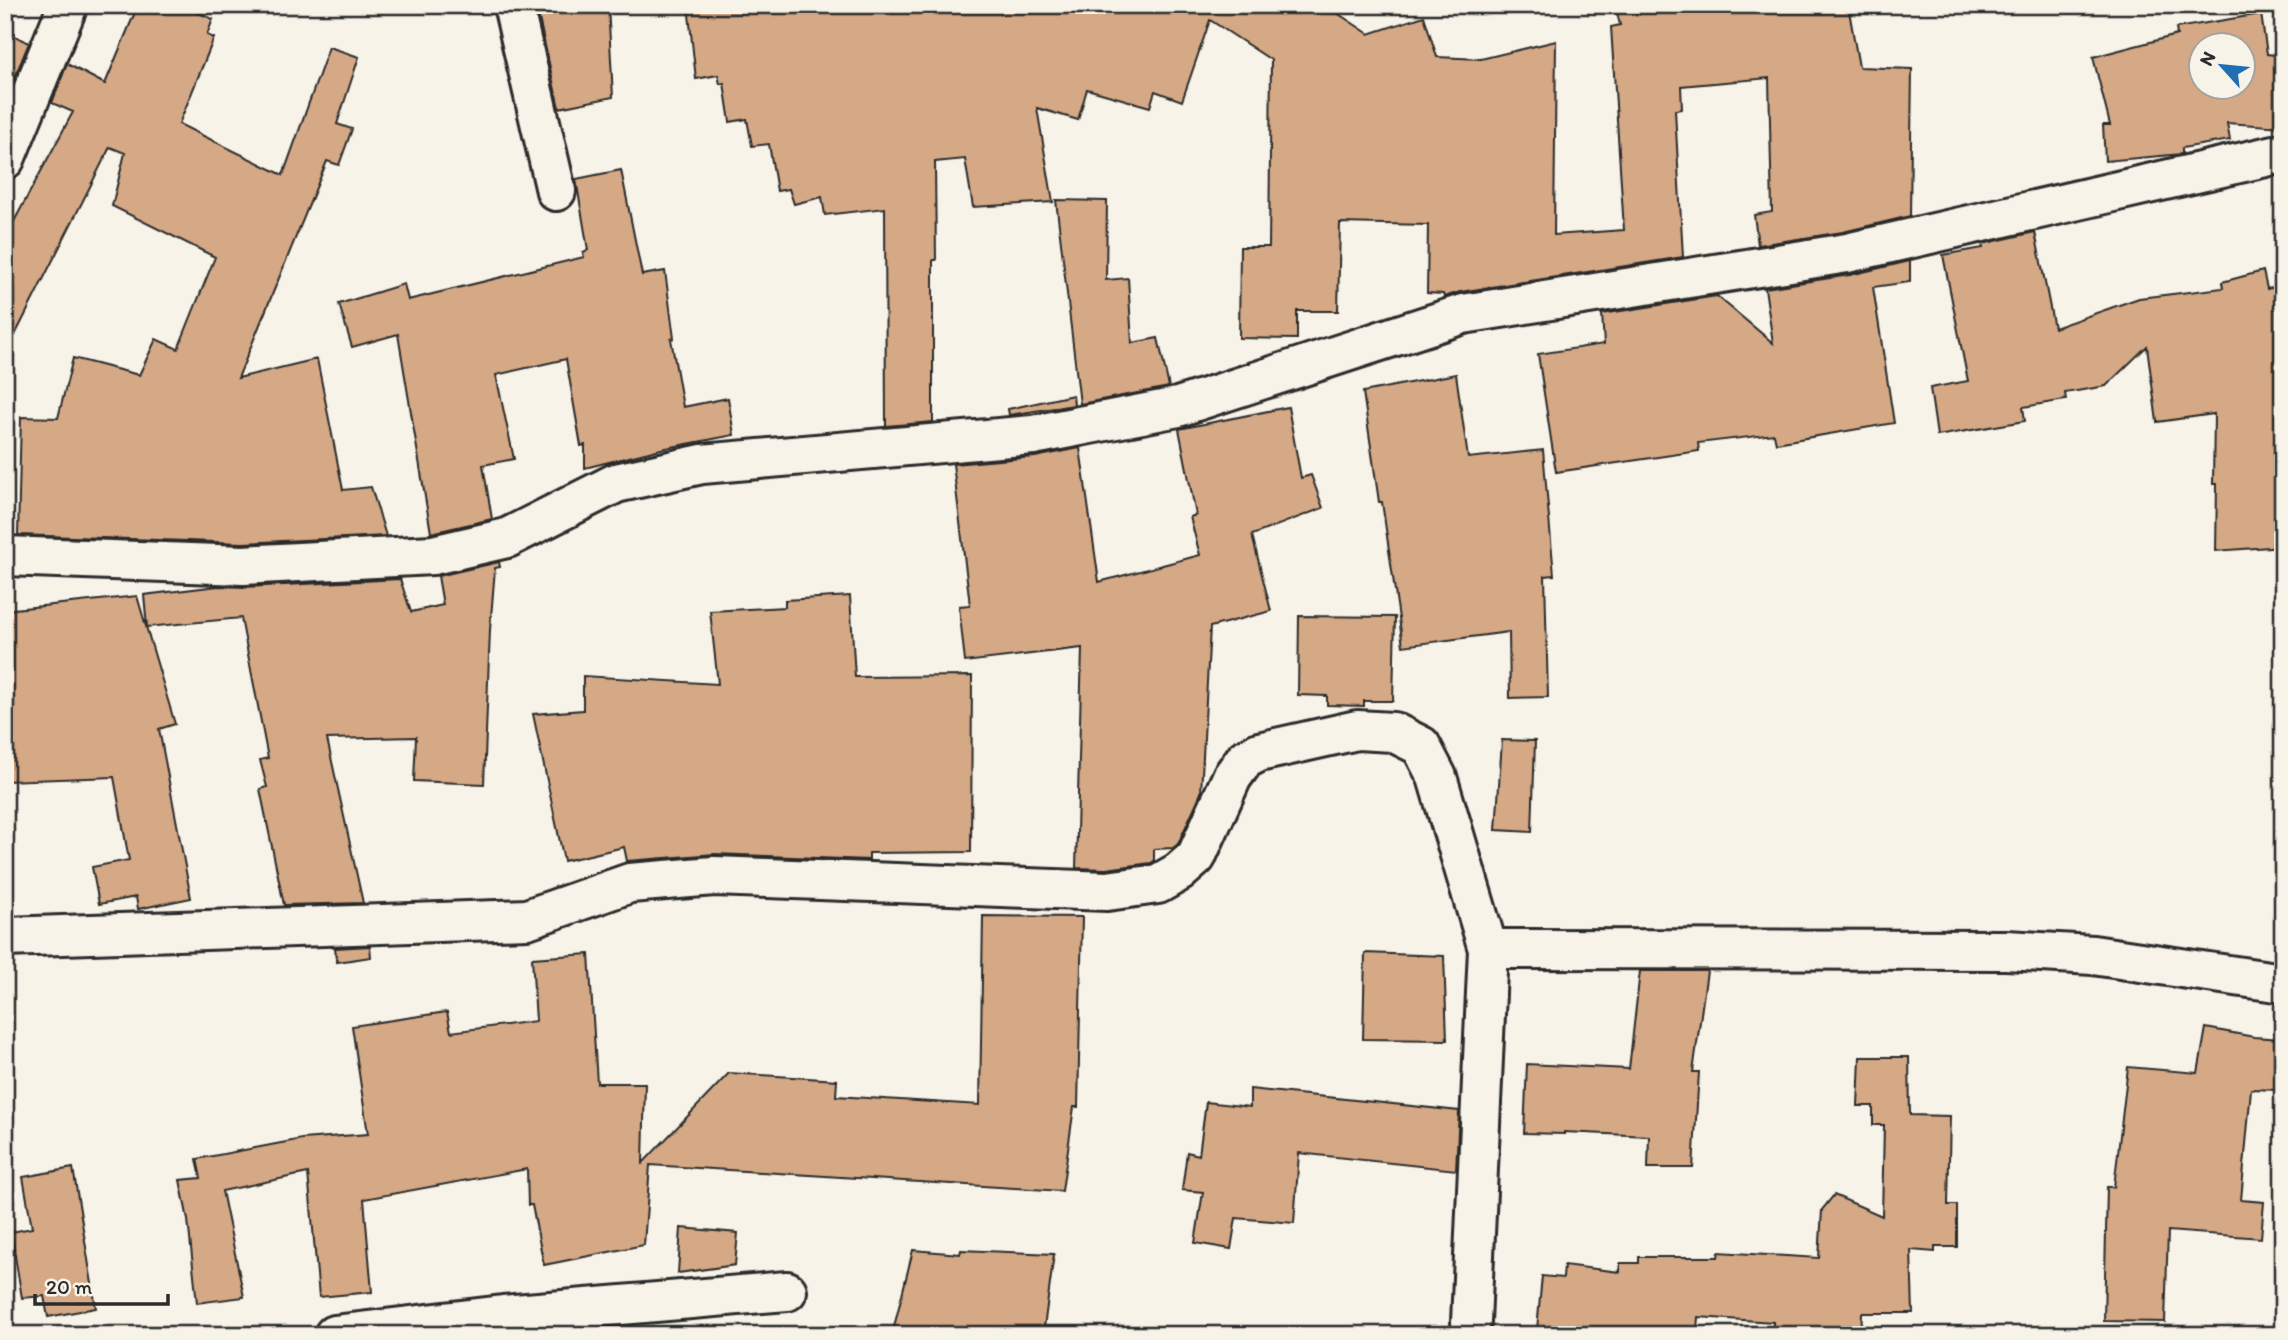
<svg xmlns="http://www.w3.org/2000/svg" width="2288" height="1340" font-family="Itim,sans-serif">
<rect width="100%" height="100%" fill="#f7f3e8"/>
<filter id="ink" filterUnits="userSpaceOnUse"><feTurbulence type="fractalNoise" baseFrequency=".0143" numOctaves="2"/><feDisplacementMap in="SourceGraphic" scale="14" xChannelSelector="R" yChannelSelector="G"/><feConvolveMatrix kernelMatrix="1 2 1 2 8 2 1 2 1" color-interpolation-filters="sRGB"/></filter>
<g filter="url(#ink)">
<path fill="#d5a986" stroke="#2b2b2b" stroke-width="2" fill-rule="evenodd" d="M 138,5 L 180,5 L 213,19 L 207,35 L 214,38 L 179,124 L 283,175 L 329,47 L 359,57 L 337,124 L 352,129 L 339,165 L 327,161 L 238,378 L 317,359 L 343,490 L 371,487 L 386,536 L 243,543 L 18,535 L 21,417 L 58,418 L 73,358 L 139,375 L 156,339 L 178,349 L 215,257 L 112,206 L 125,153 L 110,147 L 5,355 L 5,238 L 73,112 L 52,103 L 67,64 L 105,84 Z
M 536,5 L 608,5 L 613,97 L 559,108 Z
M 688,5 L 1325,5 L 1369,34 L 1424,16 L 1437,57 L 1481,59 L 1556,41 L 1554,235 L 1624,230 L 1611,27 L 1620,25 L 1615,5 L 1848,5 L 1859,67 L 1912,69 L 1910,216 L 1843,232 L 1758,245 L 1754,215 L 1772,212 L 1769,78 L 1681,86 L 1682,109 L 1675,110 L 1683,257 L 1460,292 L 1444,297 L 1443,294 L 1427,293 L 1428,225 L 1340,223 L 1338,311 L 1297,311 L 1297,339 L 1239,338 L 1240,247 L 1269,247 L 1271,60 L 1210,20 L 1182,101 L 1155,91 L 1150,107 L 1087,89 L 1078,120 L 1037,108 L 1053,202 L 973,207 L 965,159 L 935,162 L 936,260 L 933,260 L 933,422 L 886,426 L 885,208 L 825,215 L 822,197 L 794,204 L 789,189 L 777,191 L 769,144 L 752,146 L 747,119 L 730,122 L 724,83 L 720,84 L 718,75 L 696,79 Z
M 2261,14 L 2267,54 L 2283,56 L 2283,127 L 2227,123 L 2230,140 L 2182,148 L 2182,154 L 2105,161 L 2103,125 L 2110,125 L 2093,57 L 2177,35 L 2176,28 ZM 2201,46 L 2243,46 L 2243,88 L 2201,88 Z
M 5,31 L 29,43 L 11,86 L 5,83 Z
M 621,170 L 642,275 L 665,271 L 674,338 L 671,339 L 683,407 L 728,398 L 734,435 L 661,449 L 585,468 L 585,445 L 581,446 L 566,359 L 496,375 L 514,459 L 483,465 L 492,519 L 431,533 L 398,334 L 352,347 L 339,304 L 404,284 L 408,300 L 584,257 L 583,252 L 588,250 L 576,179 Z
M 1056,200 L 1107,201 L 1106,280 L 1128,278 L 1132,343 L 1158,338 L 1169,387 L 1080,404 Z
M 2035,232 L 2054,328 L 2139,298 L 2223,288 L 2222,282 L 2263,271 L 2267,289 L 2283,285 L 2283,546 L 2216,551 L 2217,484 L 2213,484 L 2214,414 L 2157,422 L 2147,346 L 2106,386 L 2065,393 L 2066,400 L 2023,407 L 2025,421 L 1937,436 L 1930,388 L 1968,381 L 1943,255 L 1983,248 L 1982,244 Z
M 1910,261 L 1910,282 L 1873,287 L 1894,423 L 1776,443 L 1774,434 L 1698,443 L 1699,451 L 1556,472 L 1538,354 L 1604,344 L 1602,314 L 1717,296 L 1773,343 L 1765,288 L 1850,275 Z
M 1456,374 L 1468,458 L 1543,450 L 1554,575 L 1545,576 L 1548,697 L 1510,698 L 1509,632 L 1403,646 L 1382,502 L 1379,502 L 1363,392 Z
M 1073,395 L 1074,405 L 1009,415 L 1008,409 Z
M 1288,407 L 1301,478 L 1311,475 L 1323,508 L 1252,535 L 1271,611 L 1210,627 L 1201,793 L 1178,844 L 1173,848 L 1154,849 L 1154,861 L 1151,863 L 1106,869 L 1076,868 L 1082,648 L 965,662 L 959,606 L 970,605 L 953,464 L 1035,457 L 1080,448 L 1099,582 L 1200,555 L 1190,517 L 1196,515 L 1179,429 Z
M 499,562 L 500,567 L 495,568 L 490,630 L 484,784 L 414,781 L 416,737 L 327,739 L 363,903 L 284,905 L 260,789 L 267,787 L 260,760 L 268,758 L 241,618 L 147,627 L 144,595 L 218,586 L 244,587 L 400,579 L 411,612 L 443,605 L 438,576 Z
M 137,596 L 175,724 L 159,729 L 191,898 L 138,909 L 136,897 L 99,904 L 92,867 L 129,860 L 114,777 L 5,781 L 5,610 Z
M 850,596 L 855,677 L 972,676 L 971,852 L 869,853 L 869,860 L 715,854 L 627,861 L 624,847 L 564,861 L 533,714 L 583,710 L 583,676 L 718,684 L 710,611 L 785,607 L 785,600 Z
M 1299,616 L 1395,617 L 1393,701 L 1364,701 L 1364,706 L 1327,705 L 1327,696 L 1298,695 Z
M 1502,740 L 1535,741 L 1532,832 L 1496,830 Z
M 983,916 L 1082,917 L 1078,1107 L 1074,1107 L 1062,1191 L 650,1165 L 644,1245 L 544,1265 L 532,1205 L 528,1205 L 527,1169 L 364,1199 L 372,1292 L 319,1297 L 308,1173 L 222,1191 L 244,1297 L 197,1303 L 188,1220 L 180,1180 L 201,1178 L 197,1159 L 302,1139 L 368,1134 L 352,1026 L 447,1012 L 451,1032 L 536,1021 L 532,958 L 589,954 L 597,1083 L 645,1083 L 643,1163 L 729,1073 L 837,1080 L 836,1096 L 980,1105 Z
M 370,946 L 371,957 L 337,962 L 335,948 Z
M 1365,953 L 1444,956 L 1447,1040 L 1363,1039 Z
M 1640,971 L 1707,971 L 1693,1072 L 1699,1072 L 1693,1168 L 1648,1168 L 1649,1136 L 1564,1132 L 1564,1134 L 1524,1133 L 1527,1064 L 1629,1069 Z
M 2206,1028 L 2254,1037 L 2280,1039 L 2277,1090 L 2251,1089 L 2241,1200 L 2264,1202 L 2261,1238 L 2168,1231 L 2165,1322 L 2104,1321 L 2107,1187 L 2114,1187 L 2128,1067 L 2198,1073 Z
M 1860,1057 L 1909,1057 L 1910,1115 L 1950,1116 L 1948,1205 L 1957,1205 L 1957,1247 L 1935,1247 L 1935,1252 L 1911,1250 L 1913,1313 L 1862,1313 L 1861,1335 L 1821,1332 L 1821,1335 L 1773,1335 L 1773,1322 L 1698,1317 L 1697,1330 L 1537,1329 L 1542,1276 L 1563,1278 L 1564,1265 L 1620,1272 L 1620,1263 L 1639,1263 L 1639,1257 L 1718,1257 L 1719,1252 L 1819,1258 L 1822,1210 L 1834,1195 L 1882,1216 L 1884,1125 L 1873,1125 L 1873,1106 L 1858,1106 Z
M 1250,1089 L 1459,1111 L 1456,1170 L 1299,1153 L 1294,1223 L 1236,1218 L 1231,1249 L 1195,1243 L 1203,1192 L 1182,1190 L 1187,1152 L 1199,1155 L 1206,1102 L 1250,1107 Z
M 73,1168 L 96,1308 L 48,1317 L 44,1296 L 22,1298 L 11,1232 L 32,1228 L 23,1177 Z
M 681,1228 L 738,1233 L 735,1265 L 678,1273 Z
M 913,1250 L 960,1254 L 961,1250 L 1054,1254 L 1043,1335 L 892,1335 Z"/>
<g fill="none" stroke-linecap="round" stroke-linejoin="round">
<g stroke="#2b2b2b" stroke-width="44">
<path id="minor" d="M 513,5 L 556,191
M 5,159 L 68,5
M 5,556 L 243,565 L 433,555 L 507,538 L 616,483 L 702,464 L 1033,435 L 1178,407 L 1463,314 L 1847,253 L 2283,153
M 5,937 L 527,919 L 630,883 L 714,876 L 1107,891 L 1158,884 L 1179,872 L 1196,857 L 1232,777 L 1245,759 L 1259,752 L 1357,730 L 1393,732 L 1421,746 L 1437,777 L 1488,949 L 1471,1322
M 1488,949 L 2006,950 L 2093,955 L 2283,983
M 334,1335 L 503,1315 L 787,1291"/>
</g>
<use href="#minor" stroke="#f7f3e8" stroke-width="38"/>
</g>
</g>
<rect width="2288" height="1340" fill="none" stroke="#f7f3e8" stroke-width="28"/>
<rect x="14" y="14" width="2260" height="1312" fill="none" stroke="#2b2b2b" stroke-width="2.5" filter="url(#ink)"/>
<g transform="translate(2222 66) rotate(297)"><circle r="33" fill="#f7f3e8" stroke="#a5a39c" stroke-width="2"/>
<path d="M0-5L12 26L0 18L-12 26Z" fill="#1f6fb2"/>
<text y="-10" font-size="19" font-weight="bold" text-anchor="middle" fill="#2b2b2b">N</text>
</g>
<path d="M35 1294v10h133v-10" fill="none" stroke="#2b2b2b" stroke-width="3.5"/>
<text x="46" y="1294" font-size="21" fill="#2b2b2b" stroke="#f7f3e8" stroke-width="5" paint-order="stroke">20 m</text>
</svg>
